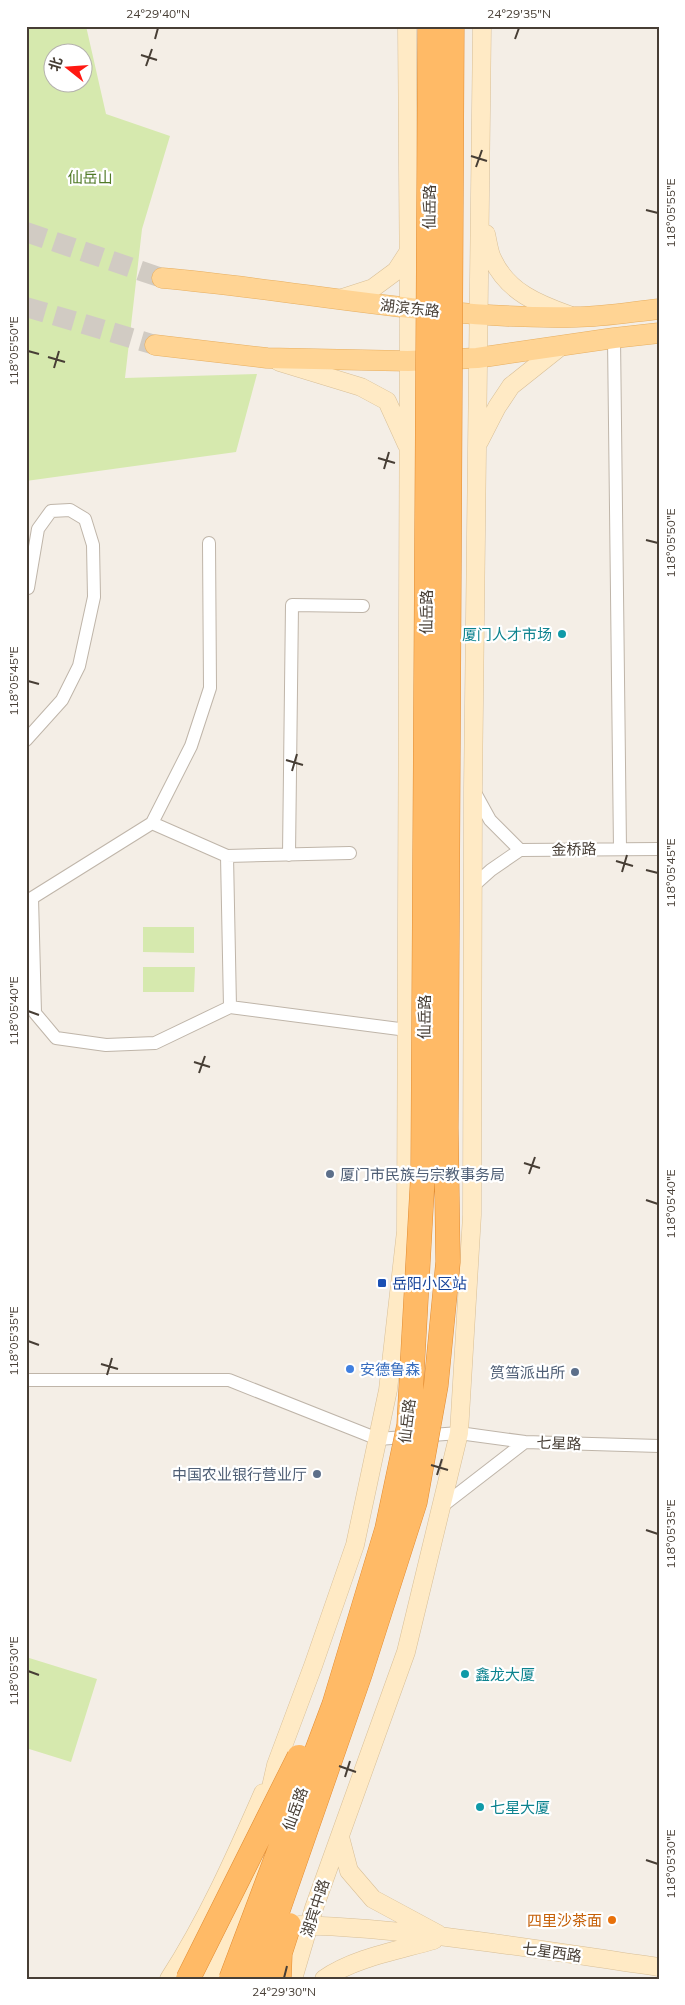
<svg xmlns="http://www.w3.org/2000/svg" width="685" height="2005" font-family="Mulish,'Noto Sans SC',sans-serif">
<rect width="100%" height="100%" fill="#f4eee6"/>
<path fill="#d6e9ae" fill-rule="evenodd" d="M 26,26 L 86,26 L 106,114 L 170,136 L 142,229 L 125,378 L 257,374 L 236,452 L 26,481 ZM 52,52 L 82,52 L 82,82 L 52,82 Z
M 143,927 L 194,927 L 194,953 L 143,952 Z
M 143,967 L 195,967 L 194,992 L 143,992 Z
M 26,1657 L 97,1679 L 71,1762 L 26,1748 Z"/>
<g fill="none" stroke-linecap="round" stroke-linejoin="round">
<path stroke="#d1cbc3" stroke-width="20" stroke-dasharray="20 10" stroke-linecap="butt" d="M 26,232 L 162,278
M 26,307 L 155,345"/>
<g stroke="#bfb5a9" stroke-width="14">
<path id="street" d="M 614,338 L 620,849
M 209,543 L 210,688 L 191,746 L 152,823 L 32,898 L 35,1013 L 56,1038 L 106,1045 L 155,1043 L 230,1007 L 407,1030
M 26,740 L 62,700 L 79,666 L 94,597 L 93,545 L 85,519 L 70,510 L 51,511 L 38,529 L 28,588
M 474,791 L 490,820 L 520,850
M 152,823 L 227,856 L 350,853
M 520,850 L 659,849
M 289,855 L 292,605 L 363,606
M 227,856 L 230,1007
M 472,887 L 491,870 L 520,850
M 26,1380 L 229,1380 L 378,1439 L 459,1433 L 525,1442 L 659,1446
M 441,1507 L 525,1442"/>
</g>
<g stroke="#d8bf97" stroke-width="19">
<path id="secondary" d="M 486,234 C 488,242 489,253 493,260 C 508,292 538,304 569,315
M 339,299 L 373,288 L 396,271 L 409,251
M 279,362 L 361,387 L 387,401 L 407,445
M 479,442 L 497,407 L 511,386 L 560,347
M 266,1809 L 276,1765 L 313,1666 L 355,1545 L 388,1390 L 406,1231 L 409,309 L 407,26
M 340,1837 L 349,1871 L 373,1899 L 438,1934
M 299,1925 C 420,1929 540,1950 659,1967
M 169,1979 C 207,1920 235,1857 263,1793
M 211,1979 L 248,1888 L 255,1859
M 293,1979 L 314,1908 L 406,1652 L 459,1433 L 472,1215 L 473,789 L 482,26
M 324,1979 C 353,1958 400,1950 434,1940"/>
</g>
<g stroke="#e7af61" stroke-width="21">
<path id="primary" d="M 162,278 C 300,290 436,320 576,317 C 603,317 631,312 659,309
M 155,345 L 267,358 L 408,361 L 477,358 L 614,338 L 659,333"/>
</g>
<use href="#street" stroke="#fff" stroke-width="12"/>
<use href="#secondary" stroke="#ffeac5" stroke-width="18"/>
<use href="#primary" stroke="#ffd494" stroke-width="20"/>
<g stroke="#e28c32" stroke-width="25" stroke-linecap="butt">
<path id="highway-bridge" d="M 188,1979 L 299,1757
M 231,1979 L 334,1705 L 387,1529 L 409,1425 L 423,1172 L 430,26
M 254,1979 L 360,1674 L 415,1502 L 436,1385 L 448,1262 L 446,1128 L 452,26
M 279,1979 L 280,1953 L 289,1925"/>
</g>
<use href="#highway-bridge" stroke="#ffba66" stroke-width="24"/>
</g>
<path fill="none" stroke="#473e35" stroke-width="2" d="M 155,39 L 158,28M 515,39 L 519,28M 141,55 L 157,60M 146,66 L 152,49M 471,156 L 487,161M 476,167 L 482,150M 646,210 L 658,213M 28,351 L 39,354M 48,357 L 65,362M 54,368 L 59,351M 378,458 L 395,463M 384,469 L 389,452M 646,540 L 658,543M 28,681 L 39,684M 286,760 L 303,765M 292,771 L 297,754M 616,861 L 633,866M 646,870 L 658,873M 622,872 L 627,855M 28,1011 L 39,1015M 194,1062 L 210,1067M 199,1073 L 205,1056M 524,1163 L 540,1168M 529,1174 L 535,1157M 646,1200 L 658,1204M 28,1341 L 39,1345M 101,1364 L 118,1369M 107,1375 L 112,1358M 431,1465 L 448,1470M 437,1475 L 442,1459M 646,1530 L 658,1534M 28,1671 L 39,1675M 339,1766 L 356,1772M 345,1777 L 350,1761M 646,1860 L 658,1864M 284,1978 L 287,1966"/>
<g fill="#0f9aa8" stroke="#fff" stroke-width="2">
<circle cx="562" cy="634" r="5"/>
<circle cx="465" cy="1674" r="5"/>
<circle cx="480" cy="1807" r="5"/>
</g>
<g fill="#5c6f8a" stroke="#fff" stroke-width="2">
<circle cx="330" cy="1174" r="5"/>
<circle cx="575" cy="1372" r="5"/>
<circle cx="317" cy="1474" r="5"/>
</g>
<rect fill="#1a4fb4" stroke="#fff" stroke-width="2" x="377" y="1278" width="10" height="10" rx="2.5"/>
<circle fill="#3f7fe0" stroke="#fff" stroke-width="2" cx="350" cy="1369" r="5"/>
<circle fill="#e8710a" stroke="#fff" stroke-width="2" cx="612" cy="1920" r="5"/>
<g text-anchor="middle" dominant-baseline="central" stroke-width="4.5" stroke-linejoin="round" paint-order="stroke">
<g font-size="15" fill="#507a27" stroke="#fff">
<text x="90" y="177">仙岳山</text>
</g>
<g font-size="15" fill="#473e35" stroke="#fff">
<text transform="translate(429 207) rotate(-90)">仙岳路</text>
<text transform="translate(410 308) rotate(6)">湖滨东路</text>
<text transform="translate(426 612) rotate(-90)">仙岳路</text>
<text transform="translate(574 849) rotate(-1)">金桥路</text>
<text transform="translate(424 1017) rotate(-90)">仙岳路</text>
<text transform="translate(407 1421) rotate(-83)">仙岳路</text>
<text transform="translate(559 1443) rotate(2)">七星路</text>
<text transform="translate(295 1809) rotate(-70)">仙岳路</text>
<text transform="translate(315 1908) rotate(-72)">湖宾中路</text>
<text transform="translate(552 1952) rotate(8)">七星西路</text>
</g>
<g font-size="15" fill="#0d838f" stroke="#fff" text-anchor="start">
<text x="552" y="634" text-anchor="end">厦门人才市场</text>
<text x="475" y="1674">鑫龙大厦</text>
<text x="490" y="1807">七星大厦</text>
</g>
<g font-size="15" fill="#4e5e75" stroke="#fff" text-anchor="end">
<text x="340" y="1174" text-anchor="start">厦门市民族与宗教事务局</text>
<text x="565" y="1372">筼筜派出所</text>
<text x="307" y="1474">中国农业银行营业厅</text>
</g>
<g font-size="15" fill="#164399" stroke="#fff" text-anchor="start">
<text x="392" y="1283">岳阳小区站</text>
</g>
<g font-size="15" fill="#366cbe" stroke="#fff" text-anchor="start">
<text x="360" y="1369">安德鲁森</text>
</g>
<g font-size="15" fill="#c56008" stroke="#fff" text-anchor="end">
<text x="602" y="1920">四里沙茶面</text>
</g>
</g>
<rect width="685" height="2005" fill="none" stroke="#ffffff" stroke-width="55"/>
<g transform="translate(68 68) rotate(287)"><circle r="24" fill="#ffffff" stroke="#b5b2ae"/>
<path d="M0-4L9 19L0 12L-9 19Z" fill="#ff1912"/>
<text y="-8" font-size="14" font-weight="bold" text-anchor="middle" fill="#473e35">北</text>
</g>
<rect x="28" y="28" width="630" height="1950" fill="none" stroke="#473e35" stroke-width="2"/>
<g font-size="12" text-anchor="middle" fill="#473e35">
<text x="158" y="18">24°29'40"N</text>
<text x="519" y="18">24°29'35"N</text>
<text transform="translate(671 213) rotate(-90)" y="4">118°05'55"E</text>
<text transform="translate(14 351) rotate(-90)" y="4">118°05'50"E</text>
<text transform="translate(671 543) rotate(-90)" y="4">118°05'50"E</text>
<text transform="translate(14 681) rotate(-90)" y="4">118°05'45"E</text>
<text transform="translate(671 873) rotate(-90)" y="4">118°05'45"E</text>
<text transform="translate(14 1011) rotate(-90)" y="4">118°05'40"E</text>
<text transform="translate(671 1204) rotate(-90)" y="4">118°05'40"E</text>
<text transform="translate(14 1341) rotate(-90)" y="4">118°05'35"E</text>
<text transform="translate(671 1534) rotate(-90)" y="4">118°05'35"E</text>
<text transform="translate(14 1671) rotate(-90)" y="4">118°05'30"E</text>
<text transform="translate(671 1864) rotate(-90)" y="4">118°05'30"E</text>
<text x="284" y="1996">24°29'30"N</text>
</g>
</svg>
